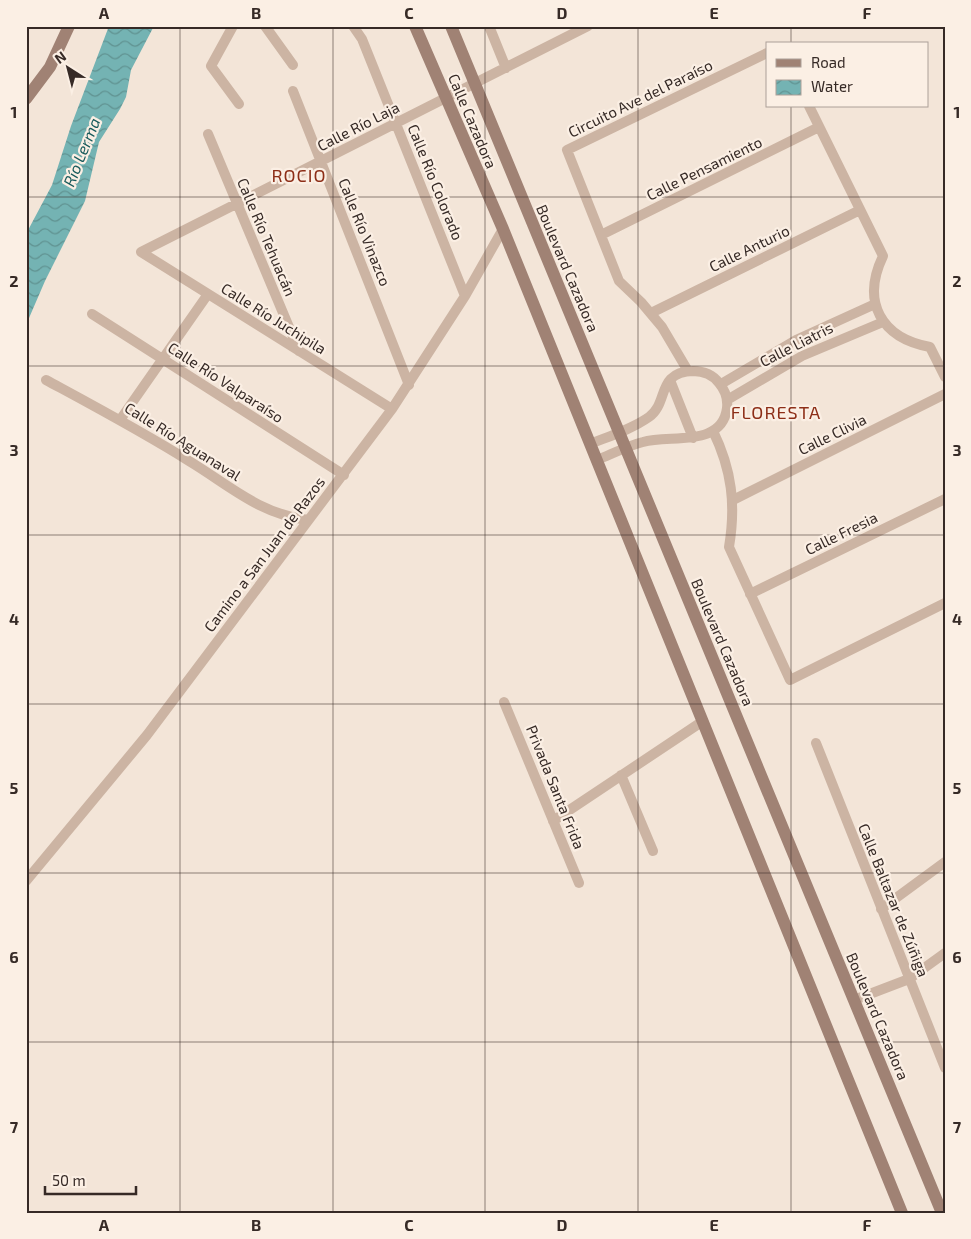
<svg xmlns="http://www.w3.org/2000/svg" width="971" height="1239" font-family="'Exo 2',sans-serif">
<defs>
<pattern id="water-waves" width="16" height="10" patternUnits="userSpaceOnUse" patternTransform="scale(1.25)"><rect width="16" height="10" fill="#74b3b3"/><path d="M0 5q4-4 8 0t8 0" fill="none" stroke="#609291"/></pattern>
</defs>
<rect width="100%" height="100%" fill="#f3e5d8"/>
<path fill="url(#water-waves)" d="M 109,26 L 154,26 L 131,70 L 126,97 L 120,109 L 99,142 L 85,201 L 45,281 L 26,325 L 26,234 L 52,185 L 71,126 Z"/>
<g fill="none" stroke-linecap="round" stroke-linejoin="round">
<path stroke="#ccb4a3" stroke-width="10" d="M 233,26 L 211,66 L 239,104
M 265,26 L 293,65
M 353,26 L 362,39 L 465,296
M 489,26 L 506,68
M 293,91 L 409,385
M 809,106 L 883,256 C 861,302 881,338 930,347 L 945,377
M 208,134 L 299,351
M 601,235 L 819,127
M 141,252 L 588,26
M 141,252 L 392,409
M 651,313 L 860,210
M 92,314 L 344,475
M 688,371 L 662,327 L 641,302 L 619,281 L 567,150 L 767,53
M 46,380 C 94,406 143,432 189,461 C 229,485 259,514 308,520
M 670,380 L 693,438
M 721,384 L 796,340 L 875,304
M 727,400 L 802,356 L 883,322
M 120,420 L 208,294
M 713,431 C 732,470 736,505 729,547 L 790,680 L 945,603
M 590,444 C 610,436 632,429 649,417 C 669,403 656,372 693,371 C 703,371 713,375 719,383 C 725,390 728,399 727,408 C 722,448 670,434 643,442 C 627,446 612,454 597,460
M 733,500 L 945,394
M 750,594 L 945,499
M 504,702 L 579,883
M 816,743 L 945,1068
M 621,775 L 653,851
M 553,821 L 703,721
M 26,881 L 147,735 L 392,409 L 465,296 L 503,229
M 881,909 L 945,862
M 854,1000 L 909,979 L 945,953"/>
<path stroke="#a08274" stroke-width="12" d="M 415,26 L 503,229 L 902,1213
M 451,26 L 942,1213
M 26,99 L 50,67 L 69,26"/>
</g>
<path fill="none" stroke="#362a26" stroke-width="1" stroke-opacity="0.55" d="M 180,26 L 180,1213M 333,26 L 333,1213M 485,26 L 485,1213M 638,26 L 638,1213M 791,26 L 791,44M 791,106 L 791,1213M 26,197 L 945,197M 26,366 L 945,366M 26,535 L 945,535M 26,704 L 945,704M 26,873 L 945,873M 26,1042 L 945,1042"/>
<g text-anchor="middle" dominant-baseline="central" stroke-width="4.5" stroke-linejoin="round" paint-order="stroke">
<g font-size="15" fill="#362a26" stroke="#fbefe4">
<text transform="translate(640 98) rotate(-26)">Circuito Ave del Paraíso</text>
<text transform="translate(473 121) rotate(67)">Calle Cazadora</text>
<text transform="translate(358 126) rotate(-27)">Calle Río Laja</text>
<text transform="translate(704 168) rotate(-26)">Calle Pensamiento</text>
<text transform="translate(436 182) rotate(68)">Calle Río Colorado</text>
<text transform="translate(365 232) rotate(68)">Calle Río Vinazco</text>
<text transform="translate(267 237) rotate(67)">Calle Río Tehuacán</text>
<text transform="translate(749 248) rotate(-26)">Calle Anturio</text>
<text transform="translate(568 268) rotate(67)">Boulevard Cazadora</text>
<text transform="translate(274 318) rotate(32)">Calle Río Juchipila</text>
<text transform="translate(796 344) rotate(-27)">Calle Liatris</text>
<text transform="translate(226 382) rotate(33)">Calle Río Valparaíso</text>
<text transform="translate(832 434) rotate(-26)">Calle Clivia</text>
<text transform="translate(183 441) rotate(32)">Calle Río Aguanaval</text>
<text transform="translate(841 533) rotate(-26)">Calle Fresia</text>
<text transform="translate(264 554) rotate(-53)">Camino a San Juan de Razos</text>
<text transform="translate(723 642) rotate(67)">Boulevard Cazadora</text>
<text transform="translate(556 787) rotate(68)">Privada Santa Frida</text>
<text transform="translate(894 900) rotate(68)">Calle Baltazar de Zúñiga</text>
<text transform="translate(878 1016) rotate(67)">Boulevard Cazadora</text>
</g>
<g font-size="16" font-style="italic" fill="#175a5b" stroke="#fbefe4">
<text transform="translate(81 152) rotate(-68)">Río Lerma</text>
</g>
<g font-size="18" letter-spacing="1" fill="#8d2e17" stroke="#fbefe4">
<text x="299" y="175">ROCIO</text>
<text x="776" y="412">FLORESTA</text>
</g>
</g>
<rect width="971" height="1239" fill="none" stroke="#fbefe4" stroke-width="55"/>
<rect x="766" y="42" width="162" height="65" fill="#fbefe4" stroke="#aca098"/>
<rect x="776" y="59" width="25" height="8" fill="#a08274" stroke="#aca098"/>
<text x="811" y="68" font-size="15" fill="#362a26">Road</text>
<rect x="776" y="80" width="25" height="15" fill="url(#water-waves)" stroke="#aca098"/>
<text x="811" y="92" font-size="15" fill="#362a26">Water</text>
<g transform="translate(68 68) rotate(324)" stroke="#fbefe4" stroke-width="4" paint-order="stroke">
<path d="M0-4L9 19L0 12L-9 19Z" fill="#362a26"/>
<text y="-8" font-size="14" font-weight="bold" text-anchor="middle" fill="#362a26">N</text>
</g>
<path d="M45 1186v8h91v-8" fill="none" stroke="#362a26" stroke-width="2.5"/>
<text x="52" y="1186" font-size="15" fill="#362a26" stroke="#fbefe4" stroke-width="4" paint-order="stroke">50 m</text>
<rect x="28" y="28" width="916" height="1184" fill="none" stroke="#362a26" stroke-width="2"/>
<g font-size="16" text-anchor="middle" font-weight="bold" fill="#362a26">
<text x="104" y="19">A</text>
<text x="256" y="19">B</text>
<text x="409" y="19">C</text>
<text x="562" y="19">D</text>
<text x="714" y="19">E</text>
<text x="867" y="19">F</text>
<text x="14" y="118">1</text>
<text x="957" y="118">1</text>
<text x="14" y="287">2</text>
<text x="957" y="287">2</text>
<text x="14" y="456">3</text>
<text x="957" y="456">3</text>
<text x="14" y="625">4</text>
<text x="957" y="625">4</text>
<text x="14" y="794">5</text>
<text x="957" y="794">5</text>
<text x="14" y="963">6</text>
<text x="957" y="963">6</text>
<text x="14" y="1133">7</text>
<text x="957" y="1133">7</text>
<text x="104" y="1231">A</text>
<text x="256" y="1231">B</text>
<text x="409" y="1231">C</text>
<text x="562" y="1231">D</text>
<text x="714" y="1231">E</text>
<text x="867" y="1231">F</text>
</g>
</svg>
